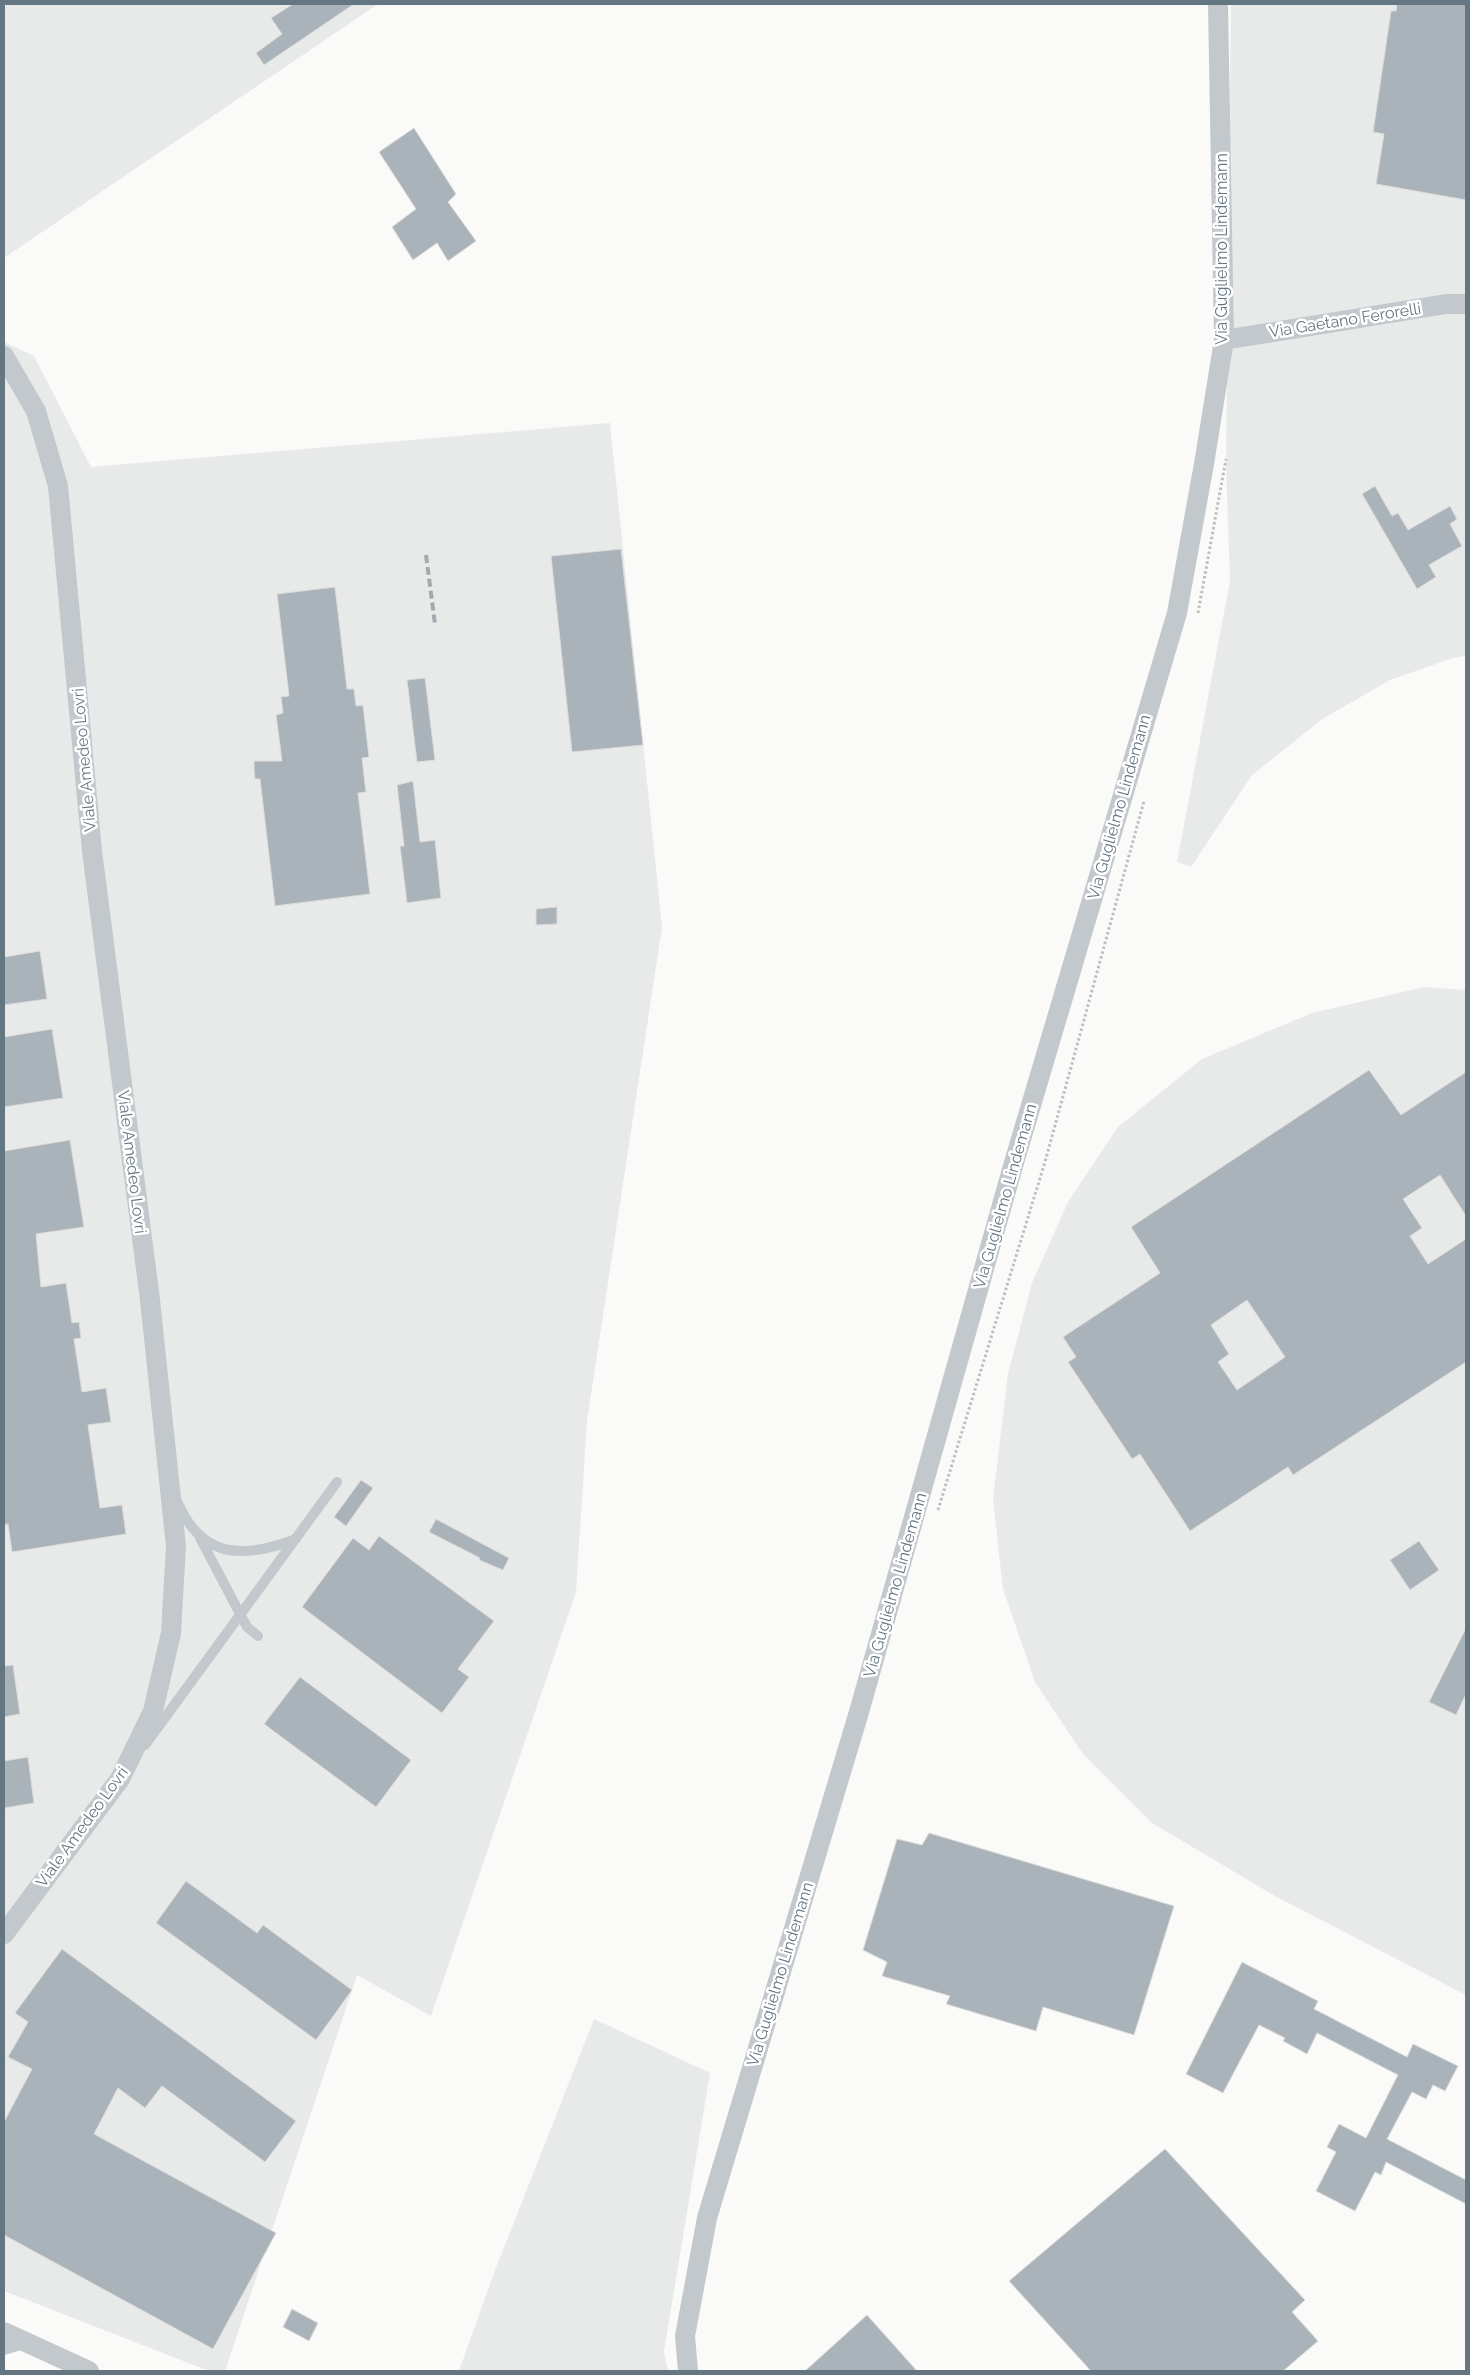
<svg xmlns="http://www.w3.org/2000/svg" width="1470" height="2375" font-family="Raleway,sans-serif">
<rect width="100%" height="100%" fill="#fafaf8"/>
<path fill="#e8e9e9" d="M 4,4 L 378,4 L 4,258 Z
M 1231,4 L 1466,4 L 1466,656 L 1453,658 L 1390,680 L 1324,718 L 1252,775 L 1191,867 L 1177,862 L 1230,581 L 1226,465 Z
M 4,342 L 34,356 L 91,467 L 610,423 L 662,927 L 587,1421 L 576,1592 L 431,2016 L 357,1975 L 225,2371 L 209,2371 L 4,2291 Z
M 1425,987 L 1466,990 L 1466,1995 L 1275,1896 L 1152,1823 L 1083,1754 L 1035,1682 L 1003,1589 L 993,1499 L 1008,1374 L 1032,1283 L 1068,1202 L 1118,1127 L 1202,1059 L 1312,1013 Z
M 594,2019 L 710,2073 L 664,2351 L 668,2371 L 459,2371 L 494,2273 Z"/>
<path fill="#aab3b9" stroke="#dcdcda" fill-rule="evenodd" d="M 293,4 L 354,4 L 264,65 L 256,53 L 282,34 L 271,18 Z
M 1397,4 L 1466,4 L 1466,200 L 1376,184 L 1384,134 L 1373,132 L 1391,11 L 1396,11 Z
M 414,128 L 456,194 L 448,202 L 476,241 L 448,261 L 437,243 L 413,260 L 392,227 L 416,209 L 379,152 Z
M 1375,486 L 1392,516 L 1398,513 L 1408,530 L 1450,506 L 1457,519 L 1450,524 L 1462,546 L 1429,565 L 1436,577 L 1417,589 L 1362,494 Z
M 621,549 L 643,745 L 572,752 L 551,556 Z
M 335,587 L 347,689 L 354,689 L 356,706 L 363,705 L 369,757 L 362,758 L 366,792 L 358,793 L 370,894 L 275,906 L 260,779 L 255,779 L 254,769 L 254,761 L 282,761 L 276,715 L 283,713 L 281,697 L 289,696 L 277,594 Z
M 425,678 L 435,760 L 417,762 L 407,680 Z
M 413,781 L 420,842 L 435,840 L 441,898 L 407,903 L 400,846 L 404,846 L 397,785 Z
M 557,907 L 557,924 L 536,925 L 536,909 Z
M 40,951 L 47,999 L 4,1005 L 4,957 Z
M 52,1029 L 63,1098 L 4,1107 L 4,1037 Z
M 1369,1070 L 1401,1115 L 1466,1072 L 1466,1216 L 1440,1175 L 1403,1199 L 1422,1228 L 1410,1236 L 1428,1264 L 1466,1239 L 1466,1362 L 1293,1475 L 1288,1467 L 1190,1531 L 1140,1454 L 1132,1459 L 1068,1362 L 1076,1357 L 1063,1337 L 1160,1273 L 1131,1227 ZM 1247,1300 L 1285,1357 L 1237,1390 L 1218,1362 L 1229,1354 L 1211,1325 Z
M 70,1140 L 84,1227 L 36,1234 L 41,1287 L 66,1283 L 72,1323 L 79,1322 L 81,1338 L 74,1339 L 82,1392 L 106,1388 L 111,1422 L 88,1425 L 100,1508 L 122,1505 L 126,1534 L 12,1552 L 8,1524 L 4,1525 L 4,1151 Z
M 361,1480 L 373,1488 L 346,1526 L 334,1517 Z
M 436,1519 L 509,1558 L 503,1570 L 479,1560 L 480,1558 L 429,1532 Z
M 379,1536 L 494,1621 L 458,1669 L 469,1677 L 442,1713 L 302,1607 L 353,1538 L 369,1550 Z
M 1419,1541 L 1439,1570 L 1410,1590 L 1390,1560 Z
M 1466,1628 L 1466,1694 L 1456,1715 L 1429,1702 Z
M 13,1665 L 20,1714 L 4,1717 L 4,1666 Z
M 300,1677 L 411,1760 L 376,1807 L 264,1724 Z
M 28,1757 L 34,1803 L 4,1808 L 4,1761 Z
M 929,1833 L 1174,1906 L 1134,2035 L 1043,2007 L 1036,2031 L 946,2004 L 950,1996 L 882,1976 L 887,1962 L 863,1950 L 897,1839 L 922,1845 Z
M 186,1881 L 257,1933 L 263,1925 L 352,1990 L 316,2040 L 156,1923 Z
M 62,1949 L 296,2121 L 265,2162 L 162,2086 L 145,2108 L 118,2088 L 94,2134 L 276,2233 L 213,2349 L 4,2235 L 4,2122 L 32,2069 L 8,2057 L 28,2022 L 15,2013 Z
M 1242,1962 L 1318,2001 L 1314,2009 L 1407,2057 L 1413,2044 L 1458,2066 L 1445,2091 L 1433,2085 L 1426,2099 L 1412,2092 L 1387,2139 L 1466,2180 L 1466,2204 L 1386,2162 L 1381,2175 L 1375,2172 L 1355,2211 L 1316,2191 L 1336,2152 L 1327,2147 L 1339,2124 L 1366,2138 L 1398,2075 L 1317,2033 L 1307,2054 L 1283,2041 L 1285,2038 L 1259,2025 L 1223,2093 L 1186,2074 Z
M 1165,2149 L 1305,2300 L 1292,2312 L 1318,2341 L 1283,2371 L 1091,2371 L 1009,2281 Z
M 292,2309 L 318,2323 L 309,2341 L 283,2327 Z
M 867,2315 L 917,2371 L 805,2371 Z"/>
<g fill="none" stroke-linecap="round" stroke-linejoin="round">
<path stroke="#bbbfc2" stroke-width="3" stroke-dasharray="2.5 2.5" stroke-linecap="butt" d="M 1198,613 L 1226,459
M 938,1510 L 1045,1162 L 1144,801"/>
<path stroke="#c3c8cc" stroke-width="10" d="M 178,1503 C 202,1559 244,1559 296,1539
M 200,1538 L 247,1627 L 258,1636
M 145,1745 L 337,1482
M 4,2350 L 24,2344"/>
<path stroke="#c3c8cc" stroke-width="20" d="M 1224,340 L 1446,304 L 1466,304
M 4,356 L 36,411 L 58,486 L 92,851 L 150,1300 L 176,1546 L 171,1633 L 153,1711 L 120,1779 L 4,1934
M 4,2332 L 89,2371
M 688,2371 L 685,2336 L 707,2218 L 859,1712 L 1013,1166 L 1177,613 L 1204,464 L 1224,340 L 1218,4"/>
<path stroke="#a2aab0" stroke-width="4" stroke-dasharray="8 4" stroke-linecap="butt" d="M 426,555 L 435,624"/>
</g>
<g text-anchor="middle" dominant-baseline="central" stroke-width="5" stroke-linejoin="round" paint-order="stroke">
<g font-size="16" fill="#657683" stroke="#fff">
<text transform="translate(1221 249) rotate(-90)">Via Guglielmo Lindemann</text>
<text transform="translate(1345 320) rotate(-9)">Via Gaetano Ferorelli</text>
<text transform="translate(84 760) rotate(-95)">Viale Amedeo Lovri</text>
<text transform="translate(1119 807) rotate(-74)">Via Guglielmo Lindemann</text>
<text transform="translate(132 1162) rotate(83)">Viale Amedeo Lovri</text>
<text transform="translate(1005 1196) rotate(-74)">Via Guglielmo Lindemann</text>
<text transform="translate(895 1585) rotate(-74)">Via Guglielmo Lindemann</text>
<text transform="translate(82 1827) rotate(-54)">Viale Amedeo Lovri</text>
<text transform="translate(780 1974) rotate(-73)">Via Guglielmo Lindemann</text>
</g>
</g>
<rect width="1470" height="2375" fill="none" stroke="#657683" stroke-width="10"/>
</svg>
